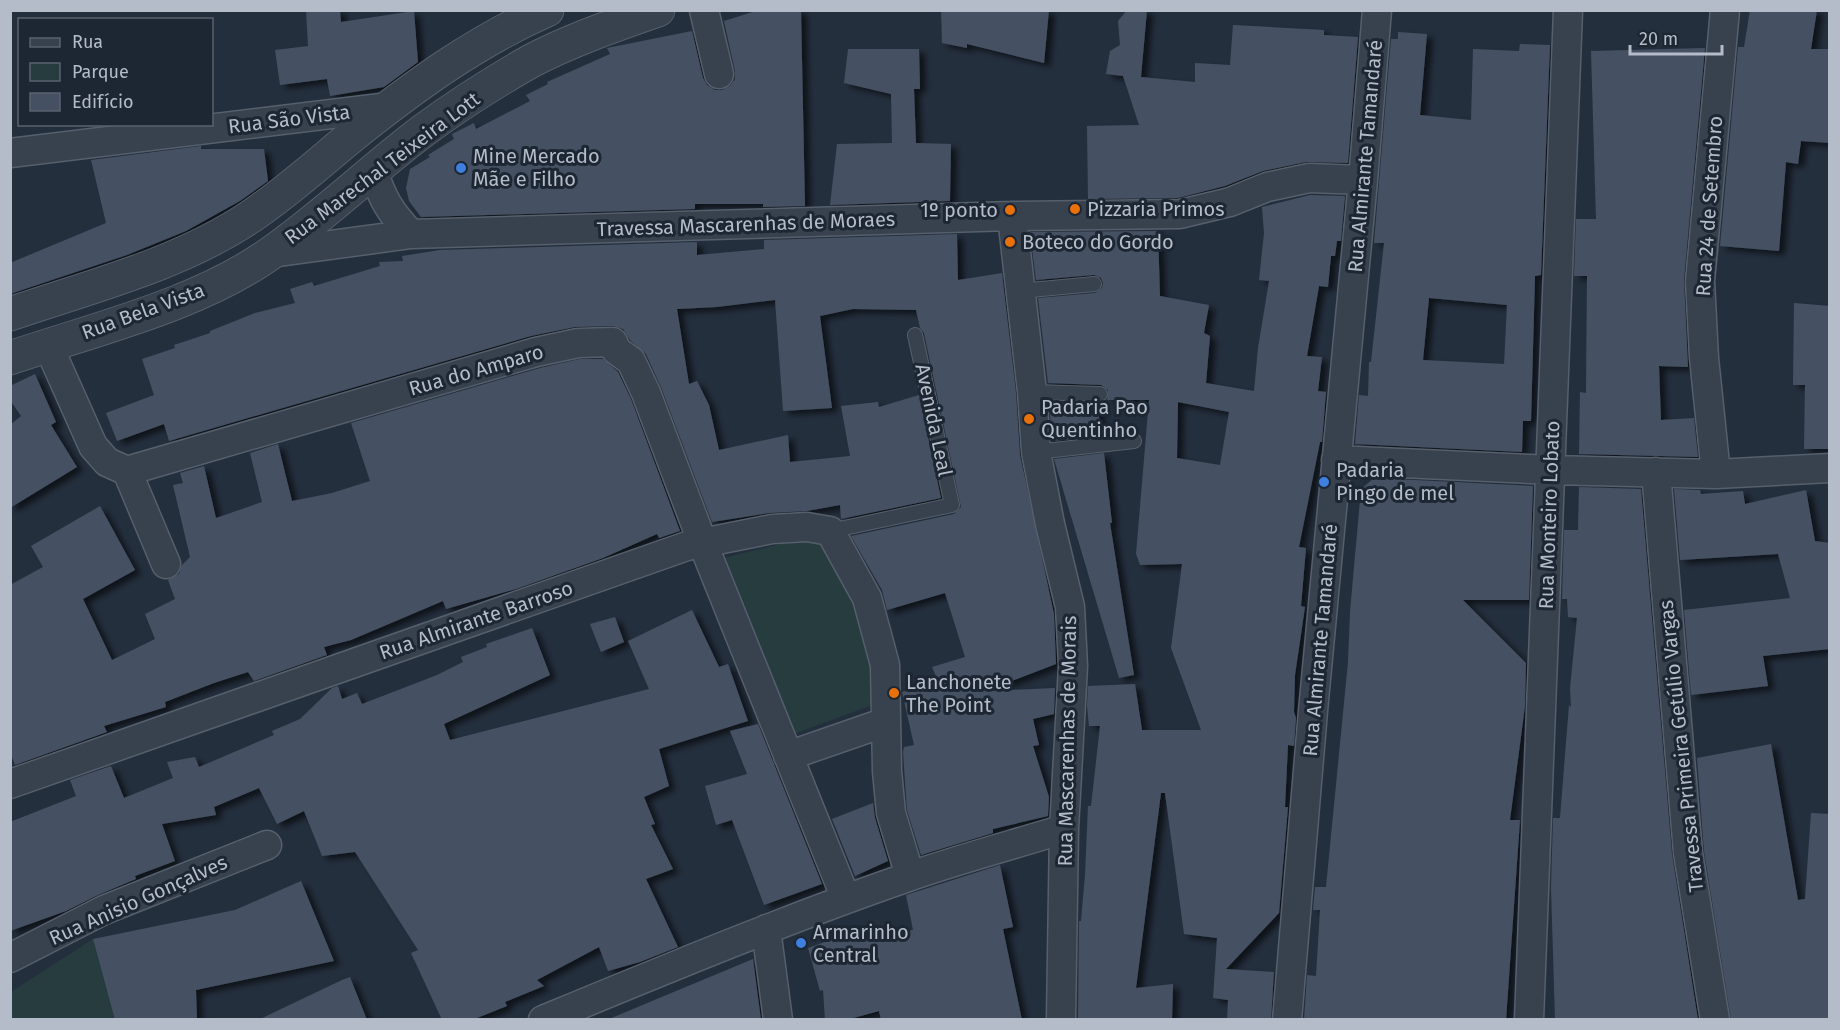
<svg xmlns="http://www.w3.org/2000/svg" width="1840" height="1030" font-family="'Fira Sans',sans-serif">
<defs>
<filter id="shadow"><feDropShadow dx="6" dy="4" stdDeviation="3" flood-color="#0009"/></filter>
</defs>
<rect width="100%" height="100%" fill="#242f3e"/>
<path fill="#263c3f" d="M 796,540 L 820,543 L 839,561 L 874,661 L 875,704 L 794,734 L 723,558 Z
M 93,939 L 115,1019 L 11,1019 L 11,992 Z"/>
<path fill="#455162" fill-rule="evenodd" filter="url(#shadow)" d="M 306,10 L 340,10 L 341,22 L 414,11 L 418,62 L 384,87 L 330,96 L 327,79 L 280,85 L 275,50 L 308,46 Z
M 759,10 L 801,10 L 805,206 L 763,207 L 763,204 L 695,204 L 695,209 L 421,217 L 409,201 L 406,188 L 410,169 L 430,157 L 428,155 L 454,139 L 452,134 L 474,123 L 476,129 L 530,101 L 526,95 L 548,84 L 547,82 L 610,54 L 607,48 L 692,31 L 703,78 L 707,85 L 715,90 L 722,90 L 730,86 L 735,79 L 735,71 L 724,21 Z
M 941,10 L 1049,10 L 1044,63 L 967,44 L 967,48 L 942,43 Z
M 1127,10 L 1147,10 L 1141,77 L 1195,82 L 1195,63 L 1230,65 L 1233,25 L 1324,30 L 1324,35 L 1358,37 L 1348,163 L 1306,162 L 1263,171 L 1225,186 L 1178,198 L 1088,199 L 1087,126 L 1139,125 L 1123,76 L 1106,74 L 1110,51 L 1120,45 L 1118,21 Z
M 1750,10 L 1817,10 L 1811,49 L 1830,49 L 1830,143 L 1801,141 L 1798,164 L 1786,162 L 1779,251 L 1720,246 L 1738,47 L 1744,47 Z
M 1398,32 L 1427,34 L 1420,115 L 1471,120 L 1473,49 L 1519,51 L 1520,44 L 1550,45 L 1541,275 L 1535,276 L 1531,421 L 1523,421 L 1522,452 L 1355,444 L 1359,395 L 1368,396 L 1369,362 L 1371,362 L 1384,243 L 1374,243 L 1391,39 L 1398,39 ZM 1429,298 L 1507,305 L 1504,364 L 1423,360 Z
M 1705,48 L 1684,280 L 1688,367 L 1659,366 L 1661,420 L 1694,418 L 1698,457 L 1579,454 L 1580,392 L 1586,393 L 1587,276 L 1574,276 L 1576,219 L 1596,219 L 1591,51 Z
M 848,49 L 919,49 L 920,89 L 914,89 L 916,143 L 951,144 L 950,201 L 830,205 L 837,144 L 892,143 L 891,94 L 844,83 Z
M 201,146 L 201,149 L 264,149 L 268,181 L 240,201 L 186,231 L 127,255 L 10,294 L 10,263 L 106,223 L 91,160 Z
M 1310,195 L 1345,196 L 1341,241 L 1337,241 L 1335,256 L 1331,256 L 1328,287 L 1319,286 L 1307,356 L 1322,357 L 1318,391 L 1326,392 L 1322,442 L 1320,442 L 1299,547 L 1306,548 L 1301,606 L 1305,607 L 1295,675 L 1294,712 L 1296,718 L 1294,746 L 1288,745 L 1285,807 L 1288,807 L 1279,913 L 1226,969 L 1274,972 L 1271,1020 L 1227,1020 L 1228,1000 L 1213,998 L 1217,938 L 1184,934 L 1165,793 L 1161,793 L 1136,988 L 1173,984 L 1172,1020 L 1078,1020 L 1079,921 L 1081,921 L 1085,875 L 1088,806 L 1091,806 L 1100,726 L 1089,726 L 1087,706 L 1088,686 L 1135,684 L 1142,730 L 1201,730 L 1171,648 L 1182,564 L 1140,565 L 1136,554 L 1149,400 L 1107,400 L 1108,390 L 1101,385 L 1048,383 L 1038,298 L 1095,293 L 1102,288 L 1103,283 L 1101,278 L 1094,275 L 1036,280 L 1030,232 L 1158,231 L 1160,296 L 1209,305 L 1204,333 L 1210,336 L 1206,383 L 1254,391 L 1258,348 L 1269,281 L 1259,280 L 1264,233 L 1262,207 ZM 1178,402 L 1229,412 L 1220,465 L 1177,458 Z
M 957,234 L 958,280 L 1002,273 L 1016,393 L 1020,455 L 1054,614 L 1056,664 L 986,691 L 1055,688 L 1054,714 L 1033,719 L 1039,745 L 1033,746 L 1049,797 L 1048,816 L 993,829 L 993,833 L 921,855 L 907,810 L 903,752 L 904,747 L 914,745 L 902,692 L 938,681 L 932,667 L 965,657 L 945,593 L 887,610 L 882,590 L 851,536 L 954,514 L 961,507 L 924,333 L 920,328 L 916,310 L 853,309 L 820,316 L 832,408 L 783,411 L 775,300 L 717,307 L 677,309 L 689,384 L 697,381 L 709,405 L 719,450 L 788,435 L 790,462 L 850,456 L 841,406 L 878,402 L 879,407 L 919,395 L 941,498 L 841,519 L 840,505 L 807,511 L 769,513 L 712,522 L 661,387 L 646,354 L 630,340 L 623,329 L 613,326 L 575,327 L 531,336 L 169,441 L 164,424 L 117,441 L 106,413 L 154,395 L 142,359 L 175,348 L 174,345 L 210,333 L 210,331 L 255,313 L 295,303 L 290,289 L 312,282 L 314,286 L 380,266 L 379,262 L 403,261 L 402,256 L 440,250 L 697,242 L 697,255 L 764,249 L 764,240 Z
M 1794,303 L 1830,306 L 1830,449 L 1804,449 L 1805,385 L 1793,385 Z
M 580,359 L 603,359 L 618,372 L 631,399 L 680,531 L 659,538 L 657,534 L 603,558 L 516,589 L 446,609 L 443,601 L 351,640 L 324,647 L 327,655 L 254,681 L 248,672 L 214,683 L 165,702 L 166,707 L 104,726 L 107,732 L 15,765 L 10,752 L 10,585 L 43,567 L 31,546 L 100,506 L 135,570 L 83,599 L 112,660 L 155,639 L 145,614 L 175,599 L 168,580 L 179,574 L 182,565 L 190,557 L 173,485 L 183,483 L 180,473 L 204,466 L 216,518 L 262,502 L 250,453 L 278,444 L 292,501 L 332,493 L 370,481 L 351,423 L 540,368 Z
M 35,374 L 56,422 L 51,425 L 77,467 L 10,508 L 10,425 L 21,416 L 10,400 L 10,386 Z
M 1049,402 L 1097,403 L 1102,436 L 1052,441 Z
M 1104,453 L 1112,523 L 1110,523 L 1134,675 L 1119,678 L 1054,459 Z
M 1374,478 L 1533,486 L 1529,600 L 1463,600 L 1526,663 L 1525,706 L 1510,820 L 1520,820 L 1506,1020 L 1304,1020 L 1307,975 L 1316,976 L 1320,910 L 1313,910 L 1315,887 L 1326,887 L 1348,662 L 1350,612 L 1361,489 Z
M 1579,487 L 1641,489 L 1672,854 L 1698,1020 L 1555,1020 L 1551,887 L 1553,818 L 1560,818 L 1569,705 L 1571,707 L 1570,688 L 1577,618 L 1568,617 L 1567,599 L 1562,599 L 1564,530 L 1578,530 Z
M 1674,489 L 1700,490 L 1701,494 L 1743,491 L 1745,504 L 1806,490 L 1815,541 L 1830,543 L 1830,649 L 1763,656 L 1768,686 L 1691,695 L 1684,610 L 1790,598 L 1778,554 L 1680,560 Z
M 692,610 L 719,667 L 728,664 L 748,721 L 659,749 L 669,786 L 644,797 L 655,824 L 651,825 L 673,869 L 646,879 L 678,947 L 640,962 L 608,971 L 599,947 L 537,980 L 544,986 L 505,1002 L 507,1006 L 472,1020 L 442,1020 L 411,953 L 418,950 L 355,852 L 322,856 L 304,811 L 277,824 L 259,788 L 214,807 L 216,815 L 162,824 L 175,861 L 135,876 L 136,879 L 98,895 L 66,911 L 10,931 L 10,822 L 76,796 L 70,780 L 111,766 L 124,798 L 173,778 L 167,762 L 195,757 L 199,767 L 274,735 L 272,731 L 300,719 L 332,688 L 338,686 L 342,699 L 357,693 L 362,704 L 437,675 L 463,662 L 461,657 L 487,647 L 486,644 L 532,628 L 550,675 L 444,724 L 450,740 L 649,689 L 628,641 Z
M 615,617 L 624,642 L 601,652 L 590,624 Z
M 758,724 L 822,884 L 764,905 L 732,820 L 716,825 L 705,786 L 747,774 L 730,731 Z
M 1771,744 L 1798,900 L 1805,899 L 1811,813 L 1830,814 L 1830,1020 L 1731,1020 L 1704,851 L 1697,758 Z
M 873,803 L 875,818 L 888,861 L 855,876 L 832,819 Z
M 1000,865 L 1013,927 L 1003,929 L 1022,1020 L 881,1020 L 879,1011 L 846,1020 L 825,1020 L 823,990 L 820,991 L 808,948 L 852,932 L 852,939 L 913,930 L 906,895 Z
M 301,881 L 334,961 L 196,990 L 197,1020 L 115,1020 L 93,939 L 235,910 Z
M 753,959 L 761,1020 L 610,1020 L 609,1019 Z
M 350,977 L 367,1020 L 258,1020 L 342,980 Z"/>
<g fill="none" stroke-linecap="round" stroke-linejoin="round">
<g stroke="#565f6c" stroke-width="16">
<path id="service" d="M 1020,291 L 1094,284
M 1032,392 L 1100,394
M 1036,452 L 1134,441
M 830,531 L 952,505 L 915,335"/>
</g>
<g stroke="#565f6c" stroke-width="31">
<path id="minor" d="M 704,10 L 719,74
M 10,153 L 389,107
M 373,171 C 383,200 390,212 411,234
M 1012,216 L 1032,392 L 1036,452 L 1050,524 L 1070,607 L 1073,666 L 1064,829 L 1061,1020
M 271,253 L 411,234 L 1012,216 L 1180,214 L 1230,202 L 1267,187 L 1309,178 L 1363,180
M 48,345 L 93,446 L 107,462 L 127,471 L 166,564
M 1336,460 L 1551,470 L 1716,474 L 1830,468
M 127,471 L 536,352 L 578,343 L 613,342 L 616,350 L 631,361 L 646,393 L 703,544 L 846,899
M 1656,472 L 1688,853 L 1715,1020
M 1716,474 L 1704,358 L 1700,281 L 1725,10
M 788,756 L 886,722
M 10,784 L 687,546 L 772,529 L 807,527 L 830,531 L 867,598 L 885,665 L 887,771 L 891,813 L 910,876
M 766,929 L 778,1020
M 10,958 L 104,910 L 267,845
M 543,1020 C 664,970 784,920 908,877 C 959,859 1012,845 1064,829
M 1287,1020 L 1313,711 L 1363,180 L 1377,10
M 1529,1020 L 1568,10"/>
</g>
<g stroke="#565f6c" stroke-width="35">
<path id="tertiary" d="M 10,314 C 91,286 178,265 250,217 C 286,193 319,163 353,135 C 413,87 476,41 547,10
M 10,358 C 95,329 198,305 271,253 C 325,215 372,169 424,130 C 458,105 494,82 531,61 C 571,40 615,25 658,10"/>
</g>
<use href="#service" stroke="#38414e" stroke-width="14"/>
<use href="#minor" stroke="#38414e" stroke-width="28"/>
<use href="#tertiary" stroke="#38414e" stroke-width="33"/>
</g>
<g fill="#3f7fe0" stroke="#1d2633" stroke-width="2">
<circle cx="461" cy="168" r="6"/>
<circle cx="1324" cy="482" r="6"/>
<circle cx="801" cy="943" r="6"/>
</g>
<g fill="#e8710a" stroke="#1d2633" stroke-width="2">
<circle cx="1075" cy="209" r="6"/>
<circle cx="1010" cy="210" r="6"/>
<circle cx="1010" cy="242" r="6"/>
<circle cx="1029" cy="419" r="6"/>
<circle cx="894" cy="693" r="6"/>
</g>
<g text-anchor="middle" dominant-baseline="central" stroke-width="6" stroke-linejoin="round" paint-order="stroke">
<g font-size="20" fill="#b4bcc9" stroke="#1d2633">
<text transform="translate(289 119) rotate(-7)">Rua São Vista</text>
<text transform="translate(1365 156) rotate(-85)">Rua Almirante Tamandaré</text>
<text transform="translate(382 168) rotate(-37)">Rua Marechal Teixeira Lott</text>
<text transform="translate(1709 206) rotate(-86)">Rua 24 de Setembro</text>
<text transform="translate(746 224) rotate(-2)">Travessa Mascarenhas de Moraes</text>
<text transform="translate(143 311) rotate(-20)">Rua Bela Vista</text>
<text transform="translate(476 370) rotate(-16)">Rua do Amparo</text>
<text transform="translate(934 420) rotate(78)">Avenida Leal</text>
<text transform="translate(1549 515) rotate(-88)">Rua Monteiro Lobato</text>
<text transform="translate(476 620) rotate(-19)">Rua Almirante Barroso</text>
<text transform="translate(1320 640) rotate(-85)">Rua Almirante Tamandaré</text>
<text transform="translate(1067 741) rotate(-89)">Rua Mascarenhas de Morais</text>
<text transform="translate(1681 746) rotate(-96)">Travessa Primeira Getúlio Vargas</text>
<text transform="translate(138 900) rotate(-24)">Rua Anisio Gonçalves</text>
</g>
<g font-size="20" fill="#b4bcc9" stroke="#1d2633" text-anchor="start">
<text x="473" y="156">Mine Mercado<tspan x="473" dy="23">Mãe e Filho</tspan></text>
<text x="1087" y="209">Pizzaria Primos</text>
<text x="998" y="210" text-anchor="end">1º ponto</text>
<text x="1022" y="242">Boteco do Gordo</text>
<text x="1041" y="407">Padaria Pao<tspan x="1041" dy="23">Quentinho</tspan></text>
<text x="1336" y="470">Padaria<tspan x="1336" dy="23">Pingo de mel</tspan></text>
<text x="906" y="682">Lanchonete<tspan x="906" dy="23">The Point</tspan></text>
<text x="813" y="932">Armarinho<tspan x="813" dy="23">Central</tspan></text>
</g>
</g>
<rect width="1840" height="1030" fill="none" stroke="#b4bcc9" stroke-width="24"/>
<rect x="18" y="18" width="195" height="108" fill="#1d2633" stroke="#59626f" stroke-width="1.5"/>
<rect x="30" y="38" width="30" height="9" fill="#38414e" stroke="#59626f" stroke-width="1.5"/>
<text x="72" y="48" font-size="18" fill="#b4bcc9">Rua</text>
<rect x="30" y="63" width="30" height="18" fill="#263c3f" stroke="#59626f" stroke-width="1.5"/>
<text x="72" y="78" font-size="18" fill="#b4bcc9">Parque</text>
<rect x="30" y="93" width="30" height="18" fill="#455162" stroke="#59626f" stroke-width="1.5"/>
<text x="72" y="108" font-size="18" fill="#b4bcc9">Edifício</text>
<path d="M1630 45v9h92v-9" fill="none" stroke="#b4bcc9" stroke-width="3"/>
<text x="1639" y="45" font-size="18" fill="#b4bcc9" stroke="#1d2633" stroke-width="4.5" paint-order="stroke">20 m</text>
</svg>
